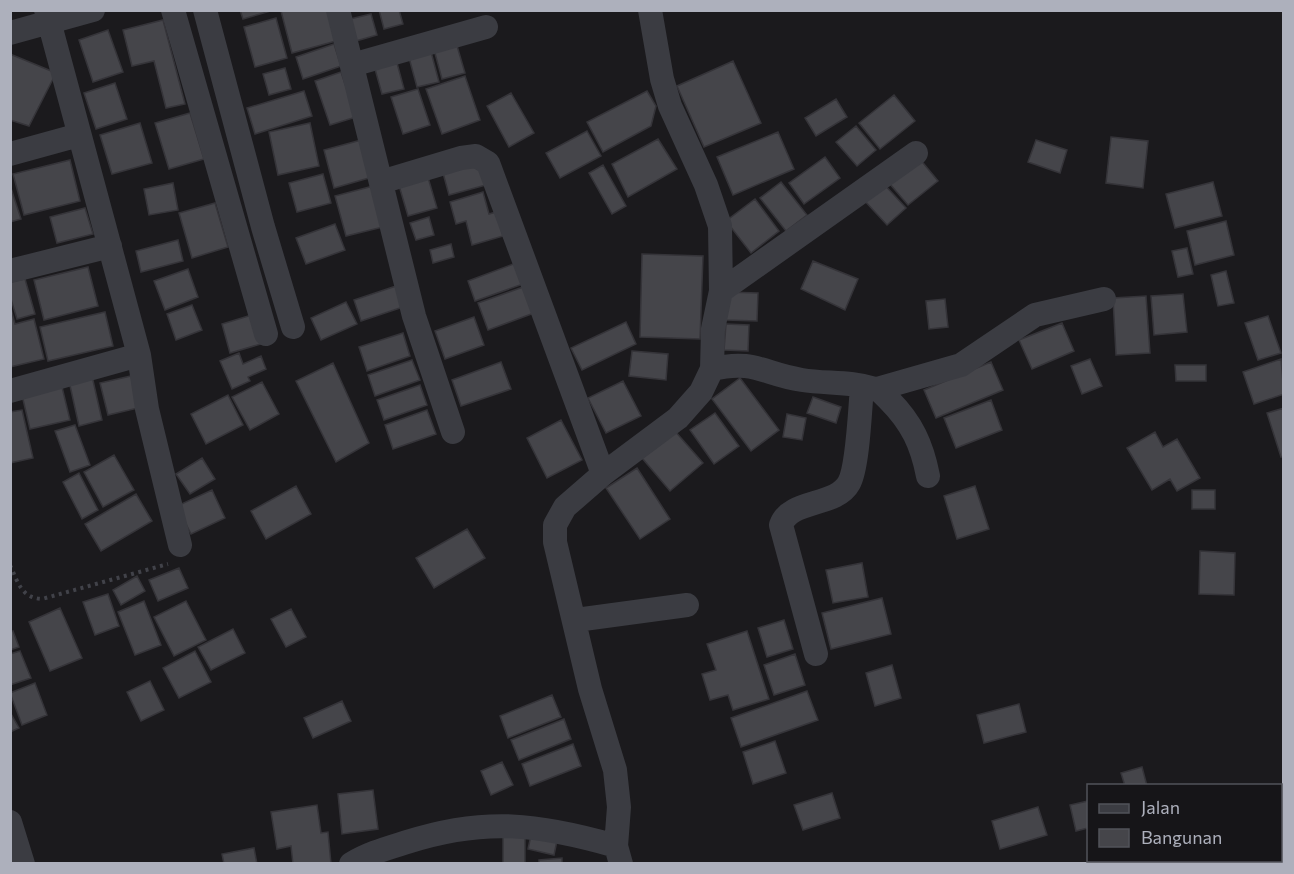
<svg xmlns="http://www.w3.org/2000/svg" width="1294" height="874" font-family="Commissioner,sans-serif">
<rect width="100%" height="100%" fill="#1b1a1d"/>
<path fill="#45454a" stroke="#353439" stroke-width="1.5" d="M 240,10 L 274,10 L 243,19 Z
M 328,10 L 336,41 L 292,53 L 281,11 Z
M 379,10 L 399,10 L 403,24 L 384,29 Z
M 371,14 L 377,35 L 356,41 L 350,19 Z
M 276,18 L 287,58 L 255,67 L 244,27 Z
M 163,20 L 185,104 L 166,108 L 154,61 L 132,66 L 123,30 Z
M 108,30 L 123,72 L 93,82 L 79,40 Z
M 455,39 L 465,73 L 442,79 L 433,46 Z
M 334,44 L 341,66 L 303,79 L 296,57 Z
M 430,48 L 439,82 L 417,87 L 408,54 Z
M 10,54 L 56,73 L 29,126 L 10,120 Z
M 733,61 L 761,123 L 704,147 L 677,86 Z
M 397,63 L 404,89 L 382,94 L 375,69 Z
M 285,68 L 291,89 L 269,95 L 263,74 Z
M 341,72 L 356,117 L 330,125 L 315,81 Z
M 465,76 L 480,120 L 442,134 L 426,89 Z
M 115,83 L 127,119 L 96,129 L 84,93 Z
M 418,89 L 430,125 L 403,134 L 391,97 Z
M 304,91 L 312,116 L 255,134 L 247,108 Z
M 647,91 L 656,106 L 651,126 L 603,152 L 587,122 Z
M 511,93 L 534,133 L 509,147 L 487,106 Z
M 894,95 L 915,121 L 880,149 L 859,123 Z
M 836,99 L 847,117 L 816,136 L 805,118 Z
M 190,113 L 204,159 L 169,169 L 155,123 Z
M 140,123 L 152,163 L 112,174 L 100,135 Z
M 310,123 L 319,166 L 278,175 L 269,132 Z
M 856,126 L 876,150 L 857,166 L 836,142 Z
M 587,131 L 601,156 L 560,178 L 546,153 Z
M 778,132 L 794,169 L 733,195 L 717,157 Z
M 1111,137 L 1148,141 L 1143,188 L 1106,183 Z
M 365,139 L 376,176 L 334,188 L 324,150 Z
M 658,139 L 677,169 L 628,197 L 612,164 Z
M 1036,140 L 1067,150 L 1060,173 L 1028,162 Z
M 825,157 L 840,178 L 804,204 L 789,183 Z
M 919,158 L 938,181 L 908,205 L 889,183 Z
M 70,160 L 80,201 L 24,215 L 13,174 Z
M 480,163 L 486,185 L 449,195 L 443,173 Z
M 603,165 L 626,206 L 612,214 L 589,173 Z
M 323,174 L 331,203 L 297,212 L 289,183 Z
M 427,174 L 437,208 L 408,216 L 398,182 Z
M 781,182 L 807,215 L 786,231 L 760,198 Z
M 882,182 L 906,208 L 887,225 L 863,199 Z
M 1213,182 L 1222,216 L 1175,228 L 1166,194 Z
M 173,183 L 178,210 L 149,215 L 144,189 Z
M 10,185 L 21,219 L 10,222 Z
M 377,185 L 387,226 L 346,236 L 335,196 Z
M 483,192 L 489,214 L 496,212 L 503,236 L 472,245 L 466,221 L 456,224 L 450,202 Z
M 755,199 L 779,231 L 751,253 L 726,221 Z
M 215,203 L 228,247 L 192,258 L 179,213 Z
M 85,208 L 93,234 L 57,243 L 50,217 Z
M 429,217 L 434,235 L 416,240 L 410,223 Z
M 1226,221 L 1234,255 L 1195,265 L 1187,231 Z
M 335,224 L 345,250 L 306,264 L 296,238 Z
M 178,240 L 183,261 L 141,272 L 136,251 Z
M 451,244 L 454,257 L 433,263 L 430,250 Z
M 1187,248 L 1193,274 L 1178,277 L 1172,251 Z
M 642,254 L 703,256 L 700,339 L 640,337 Z
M 813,261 L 858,279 L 845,310 L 801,289 Z
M 516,263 L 523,284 L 475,301 L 468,281 Z
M 88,267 L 98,306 L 44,320 L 34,280 Z
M 188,269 L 198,297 L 165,310 L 154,281 Z
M 1226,271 L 1234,303 L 1218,306 L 1211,275 Z
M 25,279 L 35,314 L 17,319 L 10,296 L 10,282 Z
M 396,286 L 403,307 L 361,321 L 354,300 Z
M 523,287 L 534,313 L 488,330 L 478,303 Z
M 726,292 L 758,293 L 757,321 L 726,320 Z
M 1183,294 L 1187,332 L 1154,335 L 1151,296 Z
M 1146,296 L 1150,353 L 1116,355 L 1113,298 Z
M 945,299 L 948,327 L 929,329 L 926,301 Z
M 346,302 L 357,324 L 321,340 L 311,318 Z
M 10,305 L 15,324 L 34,319 L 44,359 L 10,367 Z
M 192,305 L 202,330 L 176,340 L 167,314 Z
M 105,312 L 113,346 L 48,361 L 40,327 Z
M 255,314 L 264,343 L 230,353 L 222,324 Z
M 1268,316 L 1281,353 L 1258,360 L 1245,323 Z
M 474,317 L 484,345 L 445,359 L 435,331 Z
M 626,322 L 636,344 L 582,370 L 571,348 Z
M 1062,323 L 1074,351 L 1032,369 L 1019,340 Z
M 726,324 L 749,325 L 748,351 L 724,350 Z
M 403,333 L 410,356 L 367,371 L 359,347 Z
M 632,351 L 668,354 L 666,380 L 629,376 Z
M 239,353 L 243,364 L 261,356 L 266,369 L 248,377 L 250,381 L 232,389 L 220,361 Z
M 1090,359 L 1102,386 L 1082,394 L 1071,366 Z
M 1281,359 L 1284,394 L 1254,404 L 1243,372 Z
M 412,360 L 420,380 L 375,396 L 368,375 Z
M 501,362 L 511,389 L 461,406 L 452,380 Z
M 991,362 L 1003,390 L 936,418 L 924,390 Z
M 333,363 L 369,443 L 336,462 L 296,381 Z
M 1175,365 L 1206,365 L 1206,381 L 1176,381 Z
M 92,376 L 102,420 L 79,426 L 69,381 Z
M 131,376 L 138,408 L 108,415 L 100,383 Z
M 740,378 L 779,430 L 751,451 L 712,399 Z
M 623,381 L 641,416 L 606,433 L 588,398 Z
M 262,382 L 279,414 L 250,430 L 232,397 Z
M 420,385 L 427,405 L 384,420 L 377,400 Z
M 62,387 L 70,420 L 30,429 L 22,395 Z
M 228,395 L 243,425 L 206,444 L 191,414 Z
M 813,397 L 841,407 L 836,423 L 807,413 Z
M 991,400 L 1002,430 L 956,448 L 944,418 Z
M 1284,408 L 1284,456 L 1281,457 L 1267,413 Z
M 22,410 L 33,458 L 10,463 L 10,412 Z
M 427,410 L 436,434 L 393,449 L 385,425 Z
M 715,413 L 739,446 L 714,464 L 690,430 Z
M 787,414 L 806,418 L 802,440 L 783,437 Z
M 561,420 L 582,460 L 547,478 L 527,438 Z
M 75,425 L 90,465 L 70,472 L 55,431 Z
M 674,430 L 703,463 L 670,491 L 642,458 Z
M 1155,432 L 1163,447 L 1177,439 L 1200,478 L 1177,491 L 1170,479 L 1152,490 L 1127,448 Z
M 114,455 L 134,490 L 103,507 L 84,472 Z
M 202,458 L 215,479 L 190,494 L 176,474 Z
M 637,468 L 670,519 L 640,539 L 606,488 Z
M 79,473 L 98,510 L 82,519 L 63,482 Z
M 296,486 L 311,514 L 266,539 L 251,511 Z
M 975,486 L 989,529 L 957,539 L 944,496 Z
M 212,490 L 225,518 L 191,534 L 177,506 Z
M 1192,490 L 1215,490 L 1215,509 L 1192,509 Z
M 136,494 L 152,521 L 101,551 L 85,524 Z
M 467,529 L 485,558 L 434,588 L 416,558 Z
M 1200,551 L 1235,553 L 1234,595 L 1199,594 Z
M 862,563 L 868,597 L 833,603 L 826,570 Z
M 179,568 L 188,588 L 158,601 L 149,580 Z
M 137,576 L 145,591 L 121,605 L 113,590 Z
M 108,594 L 119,626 L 95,635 L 83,602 Z
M 882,598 L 891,634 L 831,649 L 822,613 Z
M 144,601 L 161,645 L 135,655 L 118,612 Z
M 186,601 L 206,640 L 174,656 L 154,617 Z
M 60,608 L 82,658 L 50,671 L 29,622 Z
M 291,609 L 306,637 L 286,647 L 271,619 Z
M 784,620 L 793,649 L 767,657 L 758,628 Z
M 233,629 L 245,653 L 211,670 L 198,647 Z
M 13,631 L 19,647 L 10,650 L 10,632 Z
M 747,631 L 769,699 L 733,710 L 728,695 L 710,700 L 702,674 L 716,670 L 707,644 Z
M 20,651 L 31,678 L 10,685 L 10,654 Z
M 195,651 L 211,682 L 179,698 L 163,668 Z
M 795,654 L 805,685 L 774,695 L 764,665 Z
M 892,665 L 901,698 L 875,706 L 866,673 Z
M 150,681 L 164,710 L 141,721 L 127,692 Z
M 35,683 L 47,715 L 22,725 L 10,693 Z
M 807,691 L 818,720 L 741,747 L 731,718 Z
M 552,695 L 561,717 L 508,738 L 500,716 Z
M 342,701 L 351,721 L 313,738 L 304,718 Z
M 1019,704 L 1026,732 L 984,743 L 977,715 Z
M 10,712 L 19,728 L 10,732 Z
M 564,719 L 571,739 L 519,760 L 511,740 Z
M 775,741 L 786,773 L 753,784 L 743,752 Z
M 573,744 L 581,766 L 530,786 L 522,764 Z
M 502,762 L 513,785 L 491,795 L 481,771 Z
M 1142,767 L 1147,786 L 1125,786 L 1121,773 Z
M 373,790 L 378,829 L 342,834 L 338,794 Z
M 832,793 L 840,818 L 803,830 L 794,805 Z
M 1088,801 L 1088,828 L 1076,831 L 1070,805 Z
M 317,805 L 321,833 L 328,832 L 331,864 L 293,864 L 291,846 L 277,849 L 271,812 Z
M 1038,807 L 1047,835 L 1000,849 L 992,821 Z
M 532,831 L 558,836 L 554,855 L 528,849 Z
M 503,836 L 525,836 L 525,864 L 503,864 Z
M 254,848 L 257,864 L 224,864 L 222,854 Z
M 562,858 L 562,864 L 539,864 L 539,860 Z
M 1179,860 L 1199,860 L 1200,864 L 1175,864 Z
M 1204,860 L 1231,860 L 1232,864 L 1205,864 Z"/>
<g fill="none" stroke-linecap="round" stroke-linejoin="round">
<path stroke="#414249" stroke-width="4" stroke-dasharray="3 4.5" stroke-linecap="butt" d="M 10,565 C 18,582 21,598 42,599 L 168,564"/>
<path stroke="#3b3c42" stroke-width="24" d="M 46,10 L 139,355 L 147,409 L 180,545
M 173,10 L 266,334
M 205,10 L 263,227 L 293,327
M 338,10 L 414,316 L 453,432
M 10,33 L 93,10
M 352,65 L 486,27
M 10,154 L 79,135
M 381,182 L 461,158 L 476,156 L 488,163 L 603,474
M 10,271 L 110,246
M 721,291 L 916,153
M 712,369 C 755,359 763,374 802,380 C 826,384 851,381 875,389 C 880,390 885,396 889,400 C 912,423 922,445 928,476
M 877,389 L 961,365 L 1035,315 L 1104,299
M 10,391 L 139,355
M 576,620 L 687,605
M 816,654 L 781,525 C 790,499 836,507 849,483 C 858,467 860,408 862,387
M 10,822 L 23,864
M 351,864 C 369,853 388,848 407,842 C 485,817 539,824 616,846
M 621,864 L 616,846 L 619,807 L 615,770 L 590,689 L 555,542 L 555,525 L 565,507 L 603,474 L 678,418 L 701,392 L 712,369 L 713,329 L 721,291 L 720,226 L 706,185 L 670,106 L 662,79 L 650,10
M 1128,864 L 1138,860"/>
</g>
<rect width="1294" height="874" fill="none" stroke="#adb0bc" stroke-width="24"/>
<rect x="1087" y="784" width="195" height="78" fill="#161518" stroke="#52535a" stroke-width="1.5"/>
<rect x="1099" y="804" width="30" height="9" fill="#3b3c42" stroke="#52535a" stroke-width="1.5"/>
<text x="1141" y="814" font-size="18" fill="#adb0bc">Jalan</text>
<rect x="1099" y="829" width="30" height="18" fill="#45454a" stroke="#52535a" stroke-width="1.5"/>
<text x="1141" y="844" font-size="18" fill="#adb0bc">Bangunan</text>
</svg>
